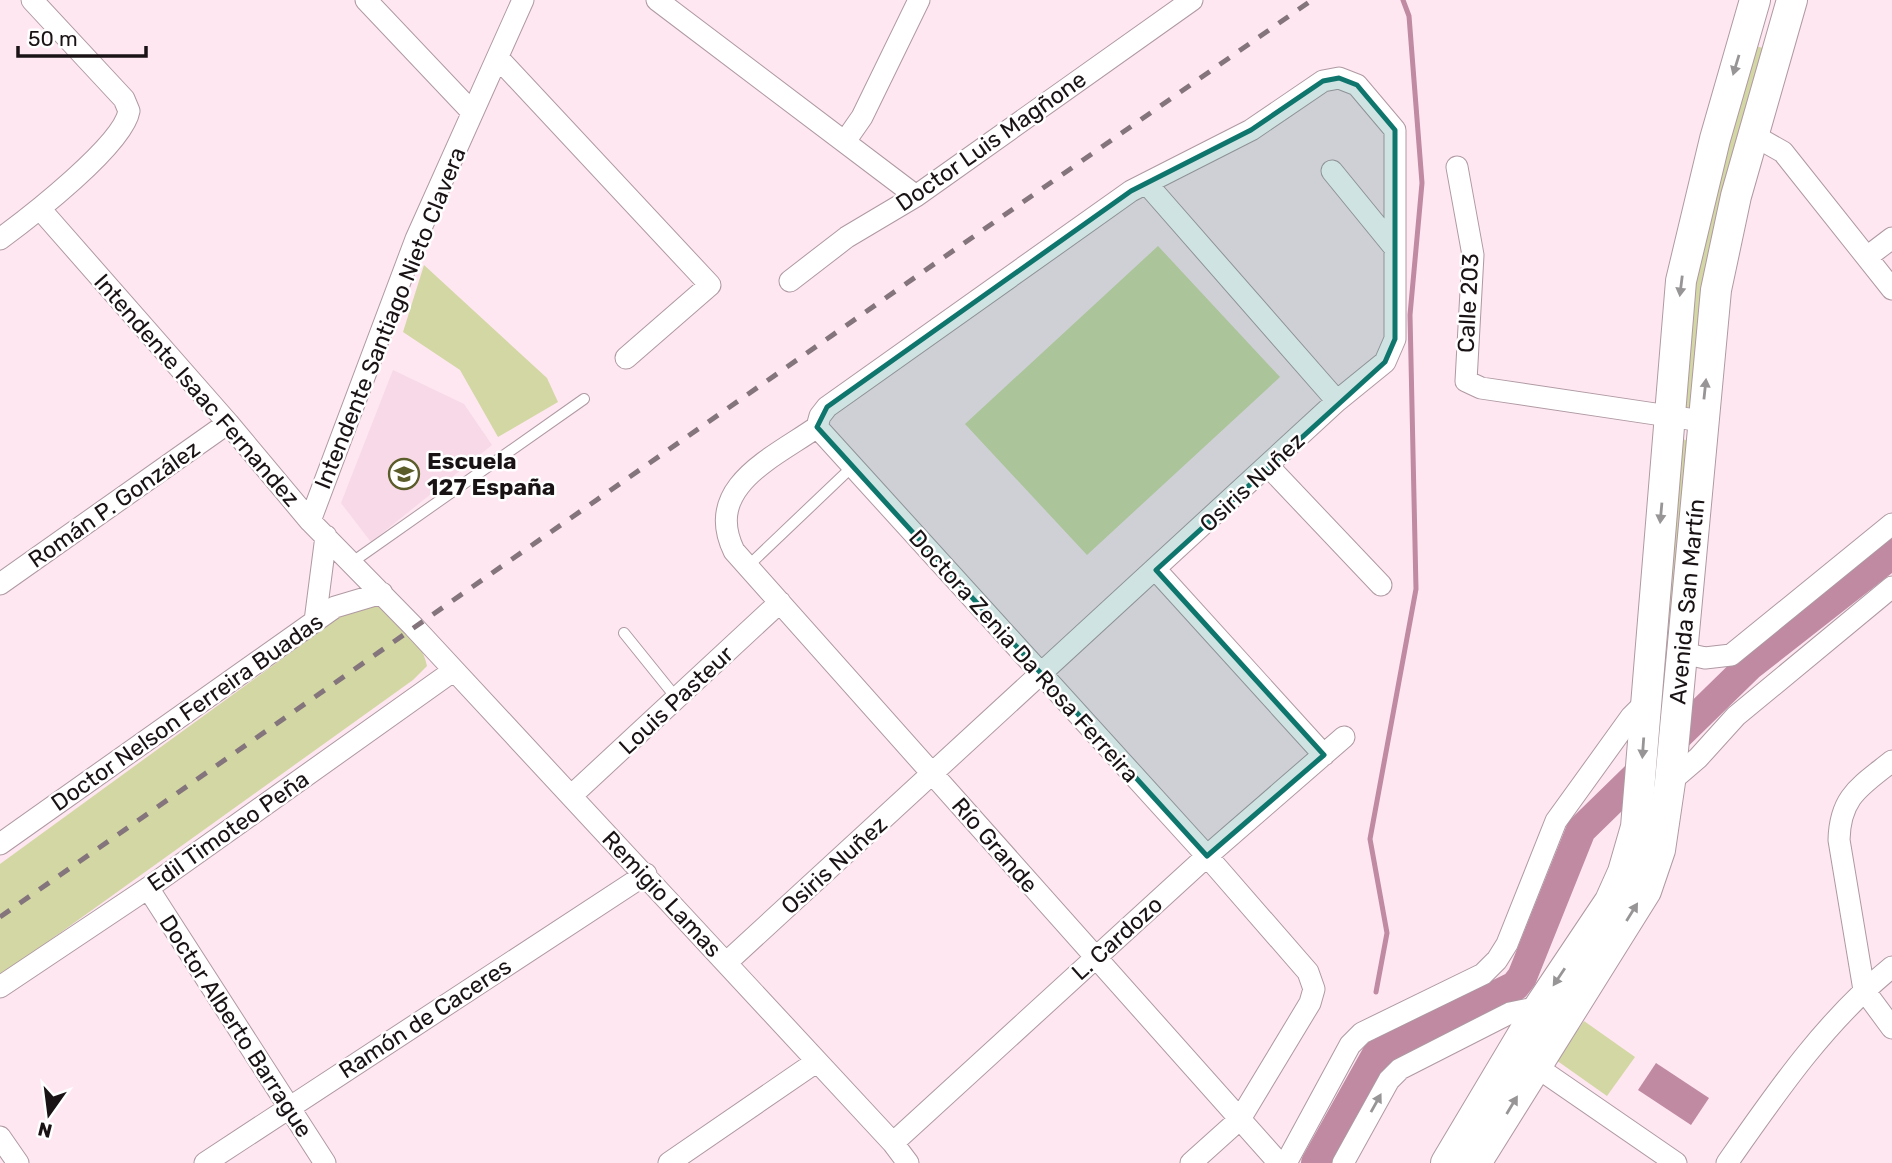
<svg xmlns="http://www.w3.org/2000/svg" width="1892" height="1163" font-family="Rubik,sans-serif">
<rect width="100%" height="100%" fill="#fee7f1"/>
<path fill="#f8d9e7" d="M 393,370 L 464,404 L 492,445 L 371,542 L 341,503 Z"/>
<path fill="#d3d7a4" d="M 1755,46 L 1763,48 L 1693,406 L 1683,410 L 1690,289 Z
M 1158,246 L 1280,377 L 1087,555 L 965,424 Z
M 424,265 L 547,378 L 558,402 L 498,437 L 460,370 L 403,332 Z
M 1680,437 L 1687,441 L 1665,668 L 1659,690 Z
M 375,604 C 396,620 422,639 427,666 L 413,680 L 0,976 L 0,864 L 349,610 Z
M 1584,1021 L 1635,1057 L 1607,1096 L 1556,1060 Z"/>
<path fill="#bf8aa2" d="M 1656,1063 L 1709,1098 L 1691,1125 L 1638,1090 Z"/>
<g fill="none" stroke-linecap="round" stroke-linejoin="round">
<path stroke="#bf8aa2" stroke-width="5" d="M 1376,992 L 1387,933 L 1370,839 L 1416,589 L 1410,315 L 1422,183 L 1409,16 L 1403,0"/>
<path stroke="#bf8aa2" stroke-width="30" d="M 1316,1163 L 1377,1054 L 1515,986 L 1522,977 L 1581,830 L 1749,666 L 1892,554"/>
<g stroke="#af99a2" stroke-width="12">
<path id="lane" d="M 351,563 L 584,399
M 747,567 L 853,466
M 624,633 L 678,700"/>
</g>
<g stroke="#af99a2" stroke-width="23">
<path id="street" d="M 366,0 L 472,112
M 657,0 L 916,196
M 498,58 L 710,285 L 626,358
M 1753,135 L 1783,152 L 1892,289
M 846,140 L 862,117 L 919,0
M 1457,167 L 1473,255 L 1466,381 L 1481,388 L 1702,421
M 1332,171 L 1394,247
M 1147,184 L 1337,401
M 41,210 L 228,423 L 310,521 L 414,627 L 893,1143 L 908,1163
M 0,239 C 30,217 123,145 129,111 L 124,99 L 32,0
M 1867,257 L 1892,238
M 790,281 L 847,237 L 916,196 L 1192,0
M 1269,467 L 1381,585
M 310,521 L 416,239 L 523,0
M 1156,570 L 1324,755
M 0,584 L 228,423
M 315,621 L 326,536
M 1683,653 L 1705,658 L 1731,655 L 1892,524
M 1892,761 C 1861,786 1840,796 1839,840 L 1864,990 L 1892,1028
M 1670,782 L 1698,758 L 1736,716 L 1892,587
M 571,796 L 780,602
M 0,844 L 335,607 L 382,593
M 148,888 L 325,1163
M 726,963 L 1337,401 L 1385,362 L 1395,339 L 1395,130 L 1357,85 L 1339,78 L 1323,81 L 1251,130 L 1131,191 L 827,407 L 820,416 L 817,427
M 0,987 L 148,888 L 453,671
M 1525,1059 L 1676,1163
M 0,1137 L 18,1163
M 893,1143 L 1207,856 L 1344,737
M 205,1163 L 646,874
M 669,1163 L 816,1062
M 1191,1163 L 1240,1119 L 1310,1003 L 1314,989 L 1308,972 L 1207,856 L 817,427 C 773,458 703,487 734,551 L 1279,1163
M 1286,1163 L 1350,1045 L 1362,1033 L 1483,974 L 1497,960 L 1507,944 L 1556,821 L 1631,717 L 1646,702
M 1343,1163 L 1389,1080 L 1400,1069 L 1510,1013 L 1539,1007 L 1546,1012
M 1727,1163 C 1776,1093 1825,1021 1892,967"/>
</g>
<g stroke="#af99a2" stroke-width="32">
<g id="secondary">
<path d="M 1446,1163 L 1539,1007 L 1610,901 L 1623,872 L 1636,827 L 1681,281 L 1715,139 L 1755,0"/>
<path id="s1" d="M 1476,1163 L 1646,891 L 1660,850 L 1670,782 L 1716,290 L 1736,196 L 1792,0"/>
</g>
</g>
<use href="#lane" stroke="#fff" stroke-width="10"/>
<use href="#street" stroke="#fff" stroke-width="21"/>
<use href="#secondary" stroke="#fff" stroke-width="30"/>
<path stroke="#84757c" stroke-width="5" stroke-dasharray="12 12" stroke-linecap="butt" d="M 0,917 L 1312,0"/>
</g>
<defs><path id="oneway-solid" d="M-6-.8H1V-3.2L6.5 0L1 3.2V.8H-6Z" transform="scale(1.75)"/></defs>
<g fill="#989596">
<use href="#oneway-solid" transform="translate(1736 65) rotate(107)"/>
<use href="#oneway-solid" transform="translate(1681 286) rotate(97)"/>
<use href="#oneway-solid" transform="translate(1705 389) rotate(-84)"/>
<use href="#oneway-solid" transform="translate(1661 513) rotate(95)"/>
<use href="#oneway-solid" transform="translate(1643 748) rotate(94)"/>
<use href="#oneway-solid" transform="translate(1632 912) rotate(-58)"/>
<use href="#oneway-solid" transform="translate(1559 977) rotate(124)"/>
<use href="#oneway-solid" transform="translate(1376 1103) rotate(-61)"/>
<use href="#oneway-solid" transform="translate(1512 1105) rotate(-59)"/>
</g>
<path fill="#0f766e" fill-opacity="0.2" stroke="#0f766e" stroke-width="5" stroke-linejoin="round" d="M 1339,78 L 1357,85 L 1395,130 L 1395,339 L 1385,362 L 1156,570 L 1324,755 L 1207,856 L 817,427 L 827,407 L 1131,191 L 1251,130 L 1323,81 Z"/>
<defs>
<g id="school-ring" transform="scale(1.575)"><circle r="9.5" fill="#fff" stroke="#5a5c2a" stroke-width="1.5"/><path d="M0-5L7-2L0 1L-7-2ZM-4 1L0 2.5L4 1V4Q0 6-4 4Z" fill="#5a5c2a"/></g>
</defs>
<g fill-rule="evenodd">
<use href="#school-ring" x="404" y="474"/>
</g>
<g text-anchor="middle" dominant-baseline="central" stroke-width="5" stroke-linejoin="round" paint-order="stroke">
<g font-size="23" fill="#1a1316" stroke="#fff">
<text transform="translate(991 141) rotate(-35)">Doctor Luis Magñone</text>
<text transform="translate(1468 303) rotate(-87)">Calle 203</text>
<text transform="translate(390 318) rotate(-68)">Intendente Santiago Nieto Clavera</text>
<text transform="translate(197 390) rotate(49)">Intendente Isaac Fernandez</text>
<text transform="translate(1252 482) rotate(-43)">Osiris Nuñez</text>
<text transform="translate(114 504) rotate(-35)">Román P. González</text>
<text stroke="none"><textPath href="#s1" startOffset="614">Avenida San Martín</textPath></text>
<text transform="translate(1024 656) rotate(48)">Doctora Zenia Da Rosa Ferreira</text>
<text transform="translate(676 700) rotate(-43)">Louis Pasteur</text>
<text transform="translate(187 712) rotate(-35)">Doctor Nelson Ferreira Buadas</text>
<text transform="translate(228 831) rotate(-35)">Edil Timoteo Peña</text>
<text transform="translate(995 845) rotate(49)">Río Grande</text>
<text transform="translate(834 865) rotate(-42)">Osiris Nuñez</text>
<text transform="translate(662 894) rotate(47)">Remigio Lamas</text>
<text transform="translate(1117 938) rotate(-42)">L. Cardozo</text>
<text transform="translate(425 1018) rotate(-33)">Ramón de Caceres</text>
<text transform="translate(236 1026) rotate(57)">Doctor Alberto Barrague</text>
</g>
<g font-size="23" font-weight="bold" fill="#1a1316" stroke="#fff" text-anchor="start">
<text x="427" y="461">Escuela<tspan x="427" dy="26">127 España</tspan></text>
</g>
</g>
<g transform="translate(49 1114) rotate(194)" stroke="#ffffff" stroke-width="5" paint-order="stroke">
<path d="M0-5L12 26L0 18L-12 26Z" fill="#1a1316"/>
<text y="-10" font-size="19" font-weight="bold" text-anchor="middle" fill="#1a1316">N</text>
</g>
<path d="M18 46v10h128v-10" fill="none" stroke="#1a1316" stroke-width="3.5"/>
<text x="28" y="46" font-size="21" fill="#1a1316" stroke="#ffffff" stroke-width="5" paint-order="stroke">50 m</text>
</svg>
